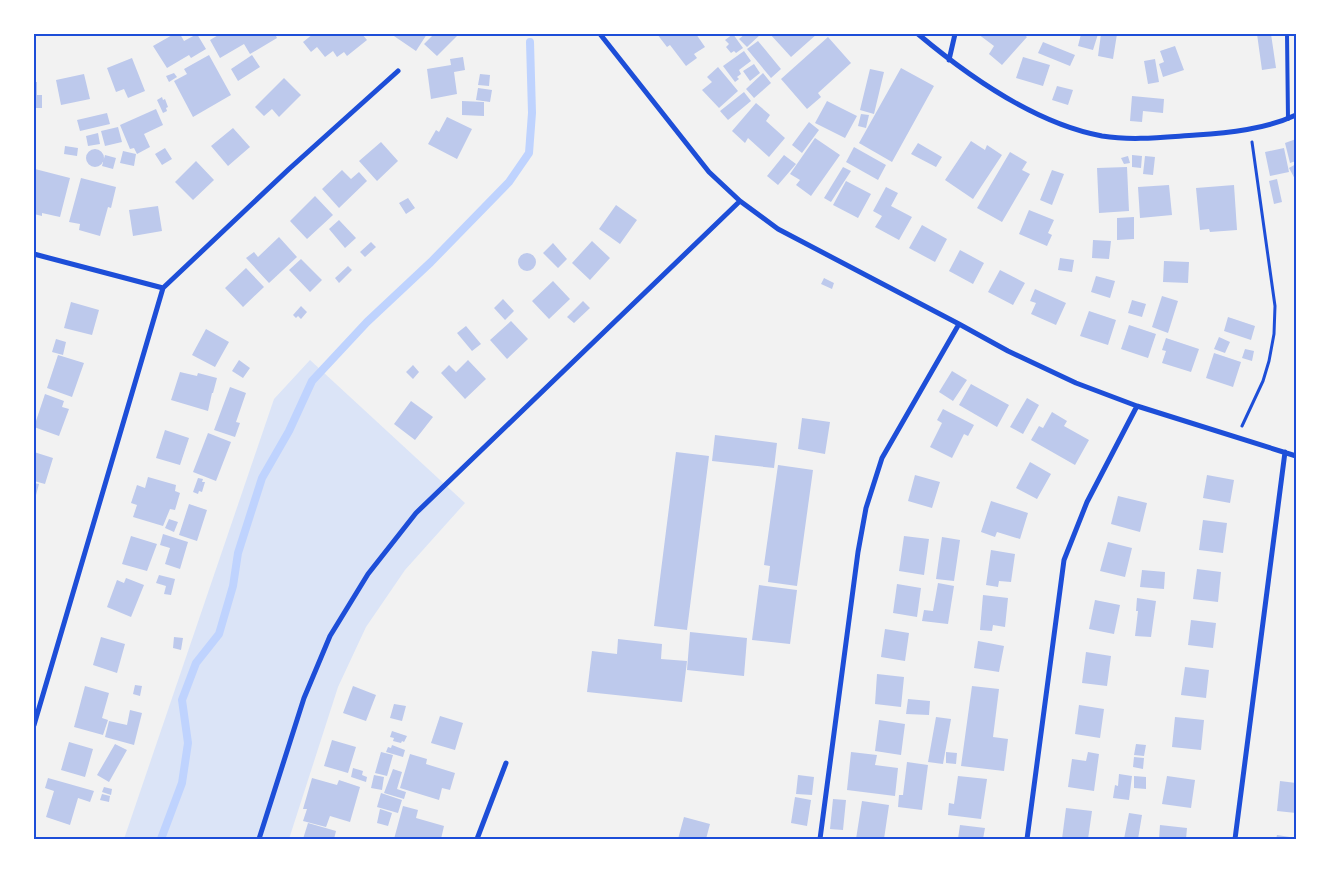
<svg xmlns="http://www.w3.org/2000/svg" width="1330" height="873" font-family="'Noto Sans',sans-serif">
<rect width="100%" height="100%" fill="#f2f2f2"/>
<path fill="#dbe4f7" d="M 310,360 L 465,503 L 405,570 L 366,627 L 338,687 L 289,839 L 124,839 L 274,399 Z"/>
<g fill="none" stroke-linecap="round" stroke-linejoin="round">
<path stroke="#bfd3fe" stroke-width="8" d="M 161,839 L 182,783 L 188,743 L 182,700 L 196,663 L 219,634 L 233,586 L 238,553 L 262,478 L 289,431 L 312,381 L 367,322 L 431,262 L 509,182 L 529,153 L 532,113 L 530,42"/>
</g>
<path fill="#bdc9ec" d="M 174,34 L 180,34 L 184,41 L 197,34 L 206,49 L 191,58 L 189,55 L 167,68 L 153,46 Z
M 220,34 L 275,34 L 277,38 L 250,54 L 244,44 L 220,58 L 210,40 Z
M 313,34 L 362,34 L 367,40 L 347,56 L 344,52 L 337,57 L 333,51 L 325,57 L 317,47 L 311,52 L 303,42 Z
M 391,34 L 427,34 L 416,51 Z
M 434,34 L 459,34 L 437,56 L 424,44 Z
M 657,34 L 696,34 L 705,47 L 694,54 L 697,58 L 686,66 L 670,45 L 667,47 Z
M 733,34 L 743,48 L 736,53 L 734,51 L 731,53 L 726,47 L 729,44 L 725,40 Z
M 745,34 L 761,34 L 747,47 L 739,39 Z
M 770,34 L 817,34 L 791,57 Z
M 978,34 L 1023,34 L 1027,37 L 1002,65 L 989,54 L 994,46 Z
M 1081,34 L 1098,34 L 1093,50 L 1078,46 Z
M 1101,34 L 1117,34 L 1113,59 L 1098,56 Z
M 1257,34 L 1271,34 L 1276,68 L 1262,70 Z
M 828,37 L 851,63 L 818,93 L 821,97 L 807,109 L 781,79 Z
M 758,41 L 781,69 L 771,78 L 747,49 Z
M 1043,42 L 1075,55 L 1070,66 L 1038,53 Z
M 1175,46 L 1184,70 L 1163,77 L 1159,64 L 1164,62 L 1160,51 Z
M 744,51 L 751,61 L 739,70 L 741,74 L 737,77 L 739,79 L 735,82 L 723,66 Z
M 209,55 L 231,95 L 193,117 L 174,81 L 187,74 L 184,69 Z
M 252,55 L 260,67 L 238,81 L 231,69 Z
M 463,57 L 465,70 L 454,72 L 457,94 L 431,99 L 427,69 L 451,65 L 450,59 Z
M 1023,57 L 1050,65 L 1043,86 L 1016,78 Z
M 132,58 L 145,91 L 128,98 L 124,89 L 116,92 L 107,68 Z
M 1155,59 L 1159,82 L 1148,84 L 1144,61 Z
M 754,64 L 760,73 L 750,81 L 743,71 Z
M 718,67 L 738,91 L 719,108 L 702,90 L 712,82 L 707,77 Z
M 901,68 L 934,86 L 892,162 L 859,143 Z
M 870,69 L 884,72 L 874,114 L 860,110 Z
M 174,73 L 177,77 L 169,82 L 166,76 Z
M 763,73 L 771,83 L 754,98 L 746,89 Z
M 84,74 L 90,99 L 61,105 L 56,80 Z
M 480,74 L 490,75 L 489,86 L 478,85 Z
M 284,78 L 301,95 L 279,117 L 272,109 L 264,116 L 255,107 Z
M 34,82 L 37,82 L 37,95 L 42,95 L 42,108 L 34,108 Z
M 1057,86 L 1073,90 L 1068,105 L 1052,100 Z
M 478,88 L 492,90 L 490,102 L 476,100 Z
M 744,92 L 751,101 L 728,120 L 720,111 Z
M 1132,96 L 1164,99 L 1163,113 L 1143,111 L 1142,122 L 1130,121 Z
M 162,97 L 163,100 L 165,99 L 168,107 L 166,108 L 167,111 L 163,113 L 157,100 Z
M 462,101 L 484,102 L 484,116 L 462,115 Z
M 827,101 L 857,116 L 845,138 L 815,123 Z
M 756,103 L 770,115 L 766,121 L 785,138 L 769,157 L 748,138 L 745,143 L 732,131 Z
M 156,109 L 163,125 L 144,134 L 150,147 L 137,154 L 134,148 L 130,149 L 120,125 Z
M 107,113 L 110,124 L 80,131 L 77,120 Z
M 861,114 L 869,115 L 866,128 L 858,126 Z
M 447,117 L 472,129 L 457,159 L 428,144 L 436,130 L 439,132 Z
M 809,122 L 819,130 L 802,153 L 792,145 Z
M 118,127 L 122,142 L 105,146 L 101,131 Z
M 233,128 L 250,147 L 228,166 L 211,146 Z
M 98,133 L 100,144 L 88,146 L 86,136 Z
M 815,138 L 840,155 L 811,196 L 796,185 L 800,180 L 790,174 Z
M 1296,139 L 1296,161 L 1290,163 L 1285,143 Z
M 971,141 L 985,150 L 987,145 L 1002,155 L 973,199 L 945,180 Z
M 381,142 L 398,161 L 377,181 L 359,161 Z
M 918,143 L 942,157 L 936,167 L 911,154 Z
M 65,146 L 78,148 L 77,156 L 64,154 Z
M 854,147 L 886,165 L 878,180 L 846,162 Z
M 165,148 L 172,159 L 162,165 L 155,154 Z
M 1284,148 L 1289,172 L 1270,176 L 1265,152 Z
M86 158a9 9 0 1 1 18 0a9 9 0 1 1-18 0Z
M 123,151 L 136,154 L 134,166 L 120,163 Z
M 1010,152 L 1027,162 L 1022,170 L 1030,174 L 1002,222 L 977,208 Z
M 105,155 L 116,158 L 113,169 L 102,166 Z
M 784,155 L 796,164 L 778,185 L 767,176 Z
M 1132,155 L 1142,156 L 1141,168 L 1132,167 Z
M 1128,156 L 1130,163 L 1124,164 L 1121,158 Z
M 1145,156 L 1155,157 L 1153,175 L 1143,174 Z
M 196,161 L 214,180 L 193,200 L 175,182 Z
M 1296,164 L 1296,181 L 1289,168 Z
M 843,167 L 851,171 L 831,202 L 824,198 Z
M 1127,167 L 1129,211 L 1099,213 L 1097,168 Z
M 35,169 L 70,178 L 60,217 L 42,213 L 42,216 L 34,214 Z
M 342,170 L 351,179 L 359,172 L 367,181 L 339,208 L 322,189 Z
M 1052,170 L 1064,174 L 1052,205 L 1040,200 Z
M 81,178 L 116,187 L 111,208 L 108,207 L 100,236 L 79,230 L 80,224 L 69,222 Z
M 1277,179 L 1282,202 L 1274,204 L 1269,181 Z
M 846,181 L 871,194 L 858,218 L 833,205 Z
M 1169,185 L 1172,215 L 1140,218 L 1138,187 Z
M 1234,185 L 1237,230 L 1210,232 L 1209,229 L 1200,230 L 1196,188 Z
M 886,187 L 898,193 L 891,206 L 912,217 L 899,240 L 875,227 L 882,216 L 873,211 Z
M 315,196 L 333,215 L 307,239 L 290,221 Z
M 408,198 L 415,208 L 406,214 L 399,203 Z
M 616,205 L 637,220 L 620,244 L 599,229 Z
M 158,206 L 162,231 L 133,236 L 129,210 Z
M 1029,210 L 1054,220 L 1048,233 L 1052,235 L 1047,246 L 1019,234 Z
M 1134,217 L 1134,239 L 1117,240 L 1117,218 Z
M 339,220 L 356,238 L 345,248 L 329,229 Z
M 922,225 L 947,239 L 935,262 L 909,248 Z
M 279,237 L 297,257 L 269,283 L 246,258 L 254,252 L 258,257 Z
M 1093,240 L 1111,241 L 1109,259 L 1092,258 Z
M 592,241 L 610,258 L 590,280 L 572,263 Z
M 371,242 L 376,247 L 365,257 L 360,252 Z
M 553,243 L 567,259 L 558,268 L 543,253 Z
M 960,250 L 984,263 L 973,284 L 949,271 Z
M518 262a9 9 0 1 1 18 0a9 9 0 1 1-18 0Z
M 1060,258 L 1074,260 L 1072,272 L 1058,270 Z
M 301,259 L 322,280 L 310,292 L 289,270 Z
M 1164,261 L 1189,262 L 1188,283 L 1163,282 Z
M 348,266 L 352,270 L 339,283 L 335,278 Z
M 246,268 L 264,287 L 243,307 L 225,288 Z
M 1000,270 L 1025,283 L 1013,305 L 988,292 Z
M 1096,276 L 1115,281 L 1110,298 L 1091,292 Z
M 824,278 L 834,283 L 832,289 L 821,284 Z
M 553,281 L 570,299 L 549,319 L 532,301 Z
M 1035,289 L 1066,303 L 1056,325 L 1031,314 L 1036,303 L 1030,301 Z
M 1162,296 L 1178,301 L 1168,333 L 1152,327 Z
M 503,299 L 514,311 L 505,320 L 494,308 Z
M 1132,300 L 1146,304 L 1142,317 L 1128,313 Z
M 583,301 L 590,308 L 574,323 L 567,317 Z
M 71,302 L 99,310 L 92,335 L 64,328 Z
M 301,306 L 307,312 L 301,319 L 298,316 L 296,318 L 293,315 Z
M 1089,311 L 1116,320 L 1108,345 L 1080,336 Z
M 1228,317 L 1255,326 L 1251,340 L 1224,331 Z
M 511,321 L 528,339 L 507,359 L 490,340 Z
M 1129,325 L 1156,334 L 1148,358 L 1121,349 Z
M 466,326 L 481,344 L 472,351 L 457,333 Z
M 206,329 L 229,342 L 215,367 L 192,355 Z
M 1219,337 L 1230,342 L 1225,353 L 1214,349 Z
M 1166,338 L 1199,349 L 1191,372 L 1162,363 L 1166,351 L 1162,350 Z
M 56,339 L 66,342 L 63,355 L 52,352 Z
M 1245,349 L 1254,351 L 1252,361 L 1242,358 Z
M 1214,353 L 1241,362 L 1233,387 L 1206,378 Z
M 58,355 L 84,363 L 72,397 L 47,388 Z
M 239,360 L 250,368 L 243,378 L 232,371 Z
M 468,360 L 486,379 L 465,399 L 441,373 L 449,365 L 456,372 Z
M 413,365 L 419,372 L 413,379 L 406,372 Z
M 952,371 L 967,380 L 953,401 L 939,392 Z
M 180,372 L 197,376 L 198,373 L 217,378 L 213,393 L 212,393 L 208,411 L 171,400 Z
M 971,384 L 1009,405 L 997,427 L 959,405 Z
M 230,387 L 246,393 L 236,422 L 240,423 L 235,437 L 214,430 Z
M 45,394 L 64,401 L 62,407 L 69,409 L 59,436 L 34,427 Z
M 1027,398 L 1039,405 L 1023,434 L 1010,427 Z
M 411,401 L 433,417 L 415,440 L 394,424 Z
M 943,409 L 974,425 L 968,436 L 964,434 L 952,458 L 930,447 L 942,423 L 937,420 Z
M 1052,412 L 1067,421 L 1064,426 L 1089,440 L 1075,465 L 1031,440 L 1039,426 L 1043,428 Z
M 802,418 L 830,422 L 825,454 L 798,449 Z
M 165,430 L 189,438 L 180,465 L 156,458 Z
M 208,433 L 231,442 L 216,481 L 193,472 Z
M 715,435 L 777,443 L 774,468 L 712,461 Z
M 34,452 L 53,458 L 45,484 L 34,481 Z
M 676,452 L 709,456 L 687,630 L 654,626 Z
M 1030,462 L 1051,474 L 1037,499 L 1016,488 Z
M 778,465 L 813,470 L 797,586 L 768,582 L 770,566 L 764,565 Z
M 915,475 L 940,482 L 932,508 L 908,501 Z
M 1207,475 L 1234,480 L 1230,503 L 1203,498 Z
M 148,477 L 176,485 L 175,491 L 180,493 L 175,510 L 170,509 L 163,526 L 133,517 L 137,505 L 131,503 L 137,485 L 145,488 Z
M 198,478 L 203,479 L 202,482 L 205,482 L 202,492 L 199,491 L 198,494 L 193,492 Z
M 34,483 L 39,484 L 36,495 L 34,494 Z
M 1118,496 L 1147,503 L 1140,532 L 1111,524 Z
M 991,501 L 1028,513 L 1020,539 L 997,532 L 995,537 L 981,532 Z
M 189,504 L 207,510 L 197,541 L 179,535 Z
M 169,519 L 178,522 L 174,532 L 165,528 Z
M 1203,520 L 1227,523 L 1223,553 L 1199,550 Z
M 163,534 L 188,542 L 180,569 L 165,564 L 170,548 L 160,545 Z
M 131,536 L 157,544 L 147,571 L 122,564 Z
M 904,536 L 929,539 L 924,575 L 899,571 Z
M 942,537 L 960,540 L 954,581 L 936,579 Z
M 1108,542 L 1132,548 L 1125,577 L 1100,571 Z
M 991,550 L 1015,554 L 1011,582 L 999,581 L 998,587 L 986,585 Z
M 1197,569 L 1221,572 L 1218,602 L 1193,599 Z
M 1142,570 L 1165,572 L 1164,589 L 1140,587 Z
M 159,575 L 175,579 L 171,595 L 164,594 L 166,586 L 156,583 Z
M 126,578 L 144,585 L 131,617 L 107,607 L 117,580 L 124,583 Z
M 938,583 L 954,586 L 948,624 L 922,621 L 924,610 L 933,611 Z
M 897,584 L 921,588 L 917,617 L 893,613 Z
M 759,585 L 797,590 L 790,644 L 752,640 Z
M 983,595 L 1008,598 L 1005,627 L 993,625 L 992,631 L 980,630 Z
M 1137,598 L 1156,601 L 1151,637 L 1135,636 L 1138,611 L 1136,611 Z
M 1095,600 L 1120,605 L 1114,634 L 1089,629 Z
M 1191,620 L 1216,623 L 1213,648 L 1188,645 Z
M 885,629 L 909,633 L 905,661 L 881,657 Z
M 690,632 L 747,638 L 744,676 L 687,670 Z
M 101,637 L 125,644 L 117,673 L 93,665 Z
M 174,637 L 183,638 L 181,650 L 173,648 Z
M 618,639 L 662,644 L 661,659 L 687,661 L 682,702 L 587,692 L 592,651 L 617,654 Z
M 978,641 L 1004,646 L 999,672 L 974,668 Z
M 1086,652 L 1111,656 L 1107,686 L 1082,683 Z
M 1185,667 L 1209,670 L 1206,698 L 1181,695 Z
M 877,674 L 904,677 L 901,707 L 875,704 Z
M 135,685 L 142,686 L 140,696 L 133,694 Z
M 85,686 L 109,693 L 102,718 L 108,720 L 103,735 L 74,727 Z
M 353,686 L 376,695 L 366,721 L 343,713 Z
M 972,686 L 999,689 L 993,737 L 1008,739 L 1004,771 L 961,766 Z
M 908,699 L 930,701 L 929,715 L 906,714 Z
M 394,704 L 406,706 L 402,721 L 390,718 Z
M 1079,705 L 1104,709 L 1100,738 L 1075,734 Z
M 130,710 L 142,713 L 134,745 L 105,737 L 109,721 L 127,725 Z
M 440,716 L 463,723 L 455,750 L 431,743 Z
M 936,717 L 951,719 L 943,764 L 928,762 Z
M 1175,717 L 1204,720 L 1201,750 L 1172,747 Z
M 879,720 L 905,724 L 901,755 L 875,751 Z
M 392,731 L 407,736 L 404,742 L 402,741 L 401,743 L 393,741 L 394,738 L 390,737 Z
M 332,740 L 356,747 L 348,773 L 324,766 Z
M 69,742 L 93,749 L 85,777 L 61,770 Z
M 115,744 L 127,750 L 109,782 L 97,775 Z
M 1136,744 L 1146,745 L 1144,756 L 1134,755 Z
M 392,745 L 405,750 L 403,757 L 386,752 L 388,747 L 391,748 Z
M 381,752 L 393,755 L 387,776 L 375,773 Z
M 851,752 L 877,755 L 875,765 L 898,768 L 895,796 L 847,790 Z
M 946,752 L 957,753 L 956,764 L 946,763 Z
M 1088,752 L 1099,754 L 1094,791 L 1068,787 L 1072,759 L 1086,761 Z
M 410,754 L 427,759 L 426,764 L 455,773 L 450,790 L 442,788 L 439,800 L 400,788 Z
M 1134,757 L 1144,758 L 1143,769 L 1133,767 Z
M 907,762 L 928,765 L 922,810 L 898,807 L 899,795 L 903,795 Z
M 353,768 L 363,771 L 362,775 L 367,777 L 366,782 L 351,777 Z
M 393,769 L 402,772 L 397,789 L 406,792 L 404,799 L 384,793 Z
M 1119,774 L 1132,776 L 1129,800 L 1113,798 L 1115,785 L 1118,786 Z
M 374,775 L 384,777 L 382,790 L 371,788 Z
M 798,775 L 814,777 L 812,795 L 796,794 Z
M 958,776 L 987,779 L 981,819 L 948,815 L 949,803 L 954,804 Z
M 1134,776 L 1146,777 L 1146,789 L 1134,788 Z
M 1167,776 L 1195,780 L 1191,808 L 1162,804 Z
M 48,778 L 94,791 L 90,802 L 78,798 L 70,825 L 46,817 L 54,791 L 45,788 Z
M 312,778 L 337,785 L 339,780 L 360,787 L 350,822 L 330,816 L 326,827 L 303,821 L 307,809 L 303,809 Z
M 1280,781 L 1296,783 L 1296,813 L 1277,811 Z
M 104,787 L 112,789 L 111,795 L 102,792 Z
M 381,793 L 402,800 L 398,813 L 377,807 Z
M 102,794 L 110,796 L 109,802 L 100,800 Z
M 795,797 L 811,800 L 807,826 L 791,823 Z
M 833,799 L 846,800 L 843,830 L 830,829 Z
M 862,801 L 889,805 L 884,839 L 856,839 Z
M 403,806 L 418,810 L 416,818 L 444,826 L 441,839 L 394,839 Z
M 1066,808 L 1092,811 L 1088,839 L 1062,839 Z
M 380,809 L 392,813 L 388,826 L 377,823 Z
M 1129,813 L 1142,815 L 1138,839 L 1124,839 Z
M 684,817 L 710,824 L 706,839 L 678,839 Z
M 308,823 L 336,831 L 334,839 L 303,839 Z
M 960,825 L 985,828 L 983,839 L 958,839 Z
M 1160,825 L 1187,828 L 1186,839 L 1159,839 Z
M 1277,835 L 1296,838 L 1296,839 L 1276,839 Z"/>
<g fill="none" stroke-linecap="round" stroke-linejoin="round">
<path stroke="#1d4ed8" stroke-width="3" d="M 1242,426 L 1263,381 L 1269,361 L 1274,334 L 1275,306 L 1252,142"/>
<path stroke="#1d4ed8" stroke-width="4" d="M 1287,34 L 1288,119"/>
<path stroke="#1d4ed8" stroke-width="5" d="M 600,34 L 709,172 L 740,201 L 778,229 L 959,324 L 1008,351 L 1076,383 L 1137,406 L 1296,456
M 918,34 C 968,76 1037,124 1102,136 C 1133,141 1165,137 1196,135 C 1229,133 1266,129 1296,115
M 949,60 L 955,34
M 34,254 L 163,288
M 34,725 L 163,288 L 289,169 L 398,71
M 259,839 L 304,698 L 330,636 L 368,574 L 416,513 L 740,201
M 477,839 L 506,763
M 820,839 L 858,552 L 866,508 L 882,458 L 959,324
M 1027,839 L 1064,560 L 1087,502 L 1137,406
M 1235,839 L 1285,452"/>
</g>
<rect width="1330" height="873" fill="none" stroke="#ffffff" stroke-width="70"/>
<rect x="35" y="35" width="1260" height="803" fill="none" stroke="#1d4ed8" stroke-width="2"/>
</svg>
